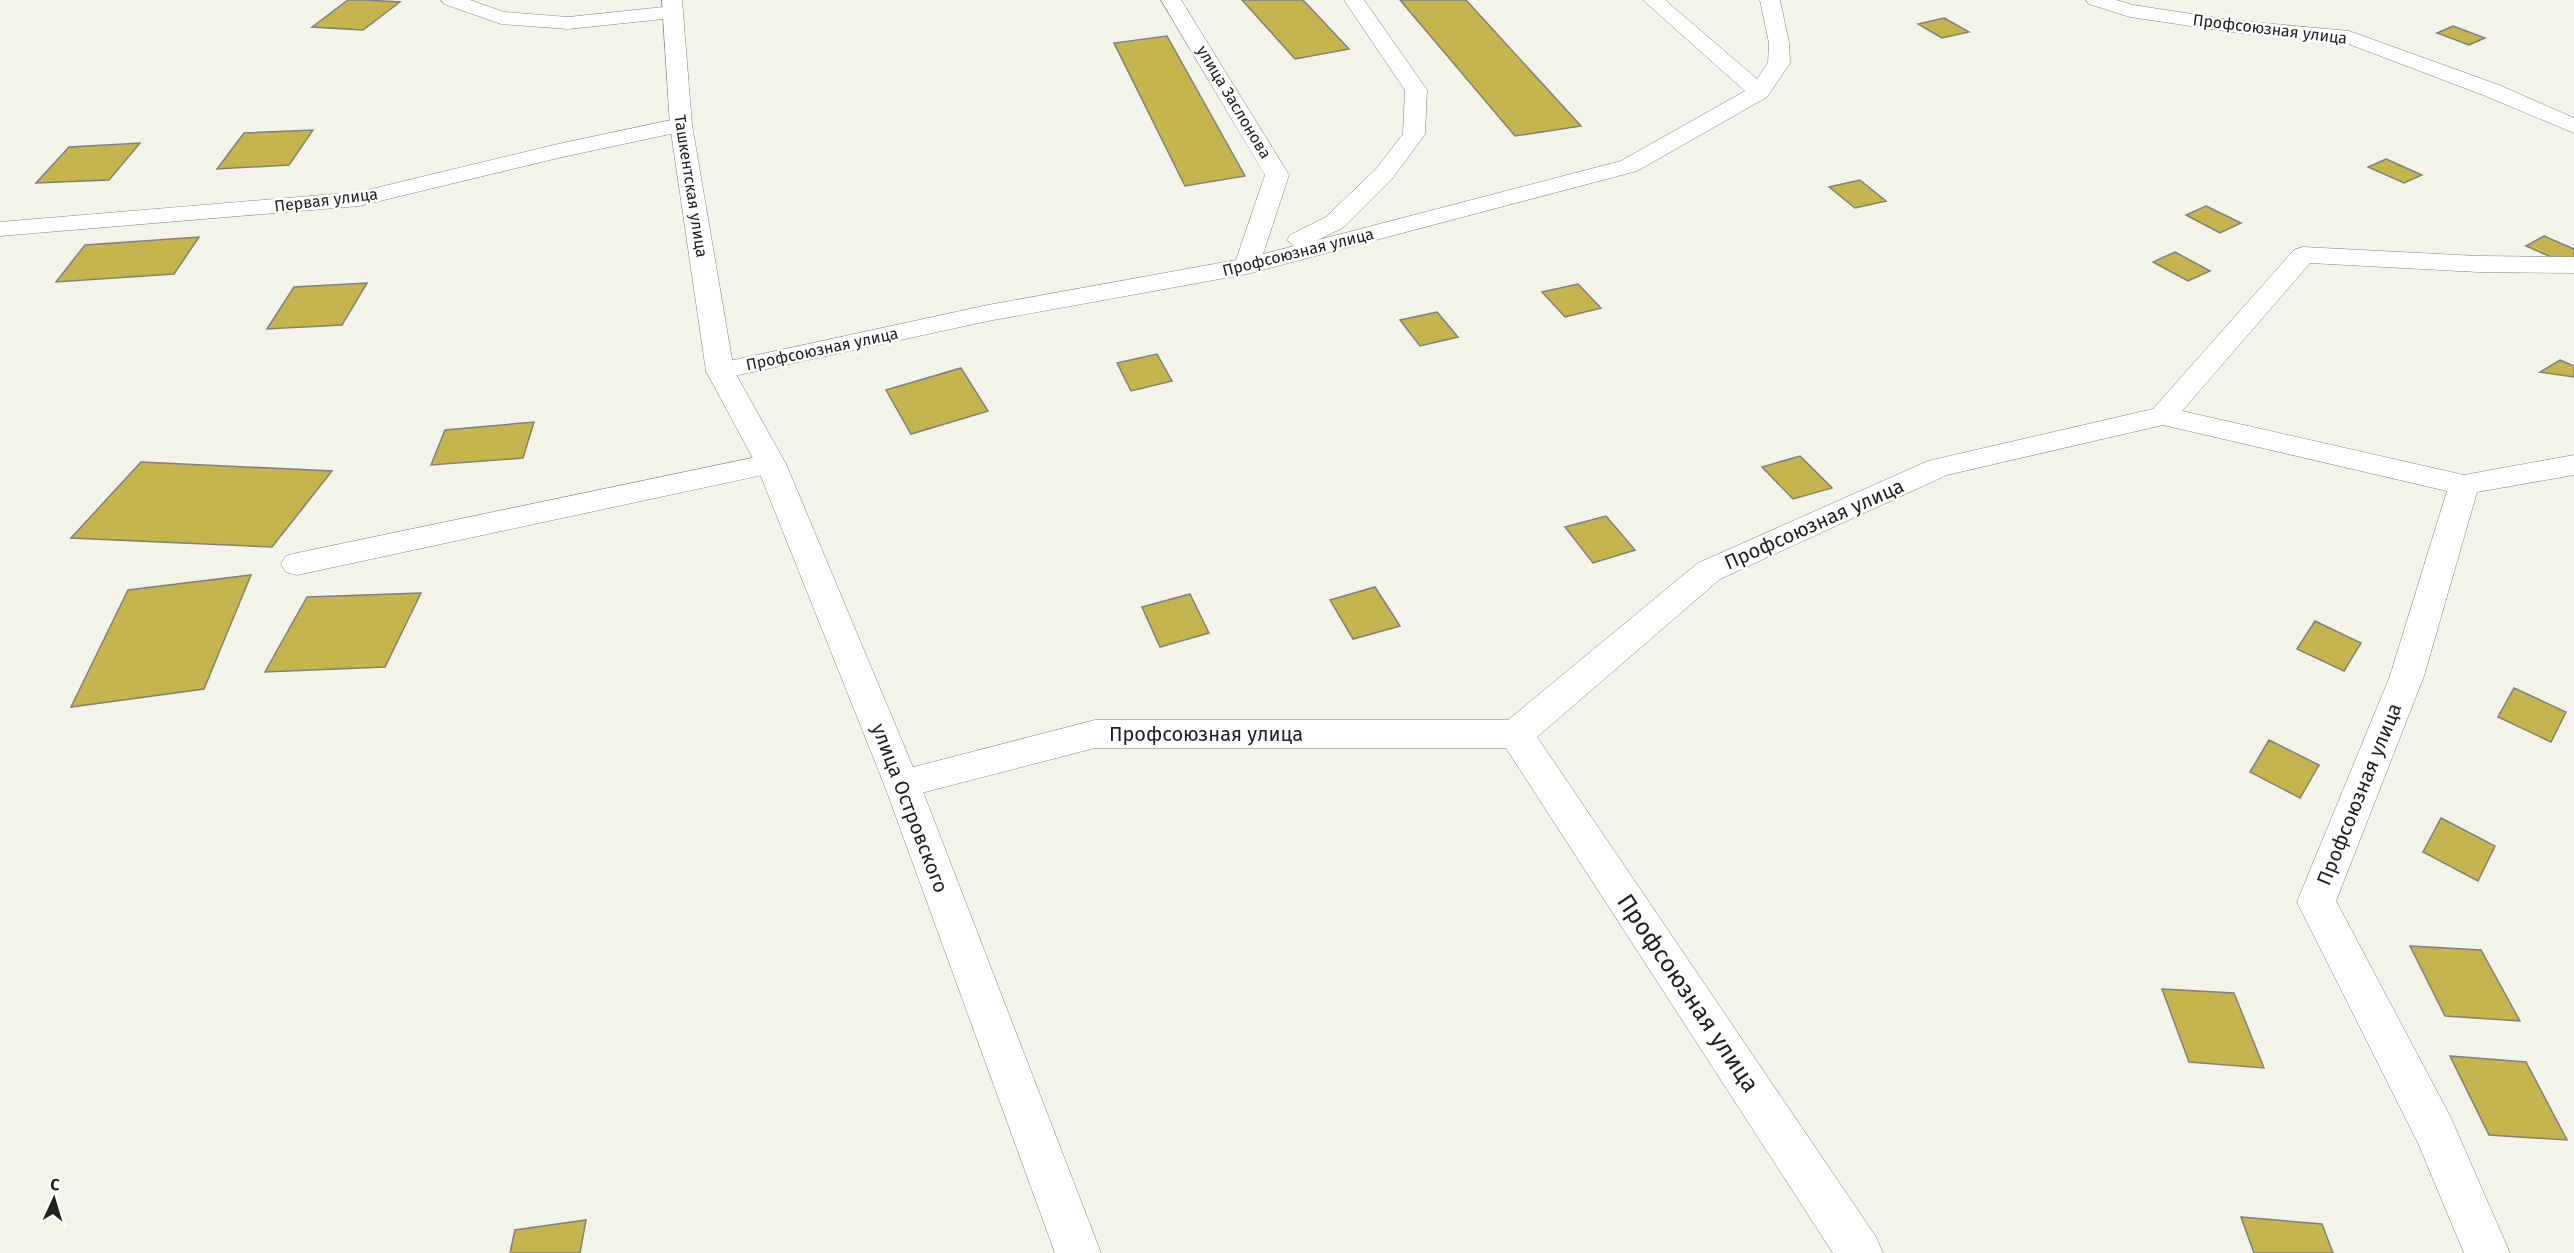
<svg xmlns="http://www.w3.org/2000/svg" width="2574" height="1253" font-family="'Fira Sans',sans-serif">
<rect width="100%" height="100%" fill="#f4f3ea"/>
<path fill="#c4b54f" stroke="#828179" stroke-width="1.5" d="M 348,0 L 366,0 L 400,2 L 363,30 L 312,27 Z
M 1242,0 L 1303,0 L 1349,49 L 1295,59 Z
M 1400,0 L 1466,0 L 1581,126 L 1515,136 Z
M 1944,18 L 1969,32 L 1942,38 L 1918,24 Z
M 2453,26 L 2485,38 L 2469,45 L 2437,33 Z
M 1167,36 L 1245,176 L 1185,186 L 1114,43 Z
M 313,130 L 289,165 L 217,169 L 244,133 Z
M 140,143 L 109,180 L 36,183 L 69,147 Z
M 2386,159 L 2422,175 L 2404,183 L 2368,167 Z
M 1860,180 L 1886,201 L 1855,208 L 1829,187 Z
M 2206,206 L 2241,223 L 2220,233 L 2186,215 Z
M 2544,236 L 2574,249 L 2574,260 L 2567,264 L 2526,246 Z
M 199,237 L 174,274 L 56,282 L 85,245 Z
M 2175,252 L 2210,271 L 2188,281 L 2153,262 Z
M 367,283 L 342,325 L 267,329 L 294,287 Z
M 1578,284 L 1601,308 L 1565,317 L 1542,292 Z
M 1437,312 L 1458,337 L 1420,346 L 1400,320 Z
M 1157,354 L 1172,381 L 1131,391 L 1117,363 Z
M 2560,360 L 2574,366 L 2574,377 L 2540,372 Z
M 961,368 L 988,411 L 911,434 L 886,390 Z
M 534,422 L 523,458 L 431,465 L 445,430 Z
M 1800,456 L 1832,488 L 1793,499 L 1762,467 Z
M 141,462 L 332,471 L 272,547 L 71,538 Z
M 1606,516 L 1635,550 L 1593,563 L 1565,527 Z
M 251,575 L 204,689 L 71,707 L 128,590 Z
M 1375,587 L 1400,626 L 1353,639 L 1330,600 Z
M 421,593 L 385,667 L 265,672 L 307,597 Z
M 1190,594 L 1209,633 L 1160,647 L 1142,607 Z
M 2315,621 L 2361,643 L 2344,671 L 2297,649 Z
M 2514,688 L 2566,712 L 2551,742 L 2498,717 Z
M 2269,740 L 2319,765 L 2300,798 L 2250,772 Z
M 2441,818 L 2495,846 L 2478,881 L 2423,852 Z
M 2410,946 L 2481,950 L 2520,1021 L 2445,1016 Z
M 2162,989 L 2234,993 L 2264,1068 L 2189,1062 Z
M 2450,1056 L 2526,1062 L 2567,1140 L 2489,1135 Z
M 2241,1217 L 2322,1224 L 2333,1253 L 2254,1253 Z
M 586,1220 L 580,1253 L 510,1253 L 515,1230 Z"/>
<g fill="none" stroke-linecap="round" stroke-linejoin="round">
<g stroke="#82827a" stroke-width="1">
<path id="minor" d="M 441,0 L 470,0 L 504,12 L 568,17 L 673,6 L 680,8 L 683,12 L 680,16 L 673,18 L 568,29 L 501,24 L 444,4 Z
M 1161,0 L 1181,0 L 1289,175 L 1263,254 L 1294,246 L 1287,240 L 1290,235 L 1326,217 L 1376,169 L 1403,134 L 1405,90 L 1344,0 L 1364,0 L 1427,90 L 1425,134 L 1392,179 L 1344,227 L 1318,240 L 1621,161 L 1745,91 L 1643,0 L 1665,0 L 1757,79 L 1768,63 L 1769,43 L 1760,0 L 1780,0 L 1789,43 L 1790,63 L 1767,97 L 1637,171 L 1247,274 L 988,321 L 720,379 L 710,377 L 706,371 L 710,365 L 720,363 L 988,305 L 1236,260 L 1265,175 Z
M 2086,0 L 2116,0 L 2133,5 L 2231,20 L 2349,31 L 2499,85 L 2574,118 L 2574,133 L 2483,95 L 2346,43 L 2231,32 L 2130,17 L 2089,4 Z
M 681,118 L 689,120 L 692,125 L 689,130 L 558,158 L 359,206 L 0,236 L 0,222 L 359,192 L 558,144 Z
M 2303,247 L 2478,256 L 2574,257 L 2574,273 L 2478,272 L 2310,263 L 2182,411 L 2464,475 L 2574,455 L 2574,475 L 2477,492 L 2424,676 L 2336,901 L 2450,1116 L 2510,1253 L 2464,1253 L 2418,1143 L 2297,902 L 2390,676 L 2447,491 L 2163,425 L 1947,475 L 1720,579 L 1537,737 L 1876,1237 L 1883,1253 L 1833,1253 L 1506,748 L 1095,748 L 902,798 L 889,794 L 884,784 L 889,774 L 902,770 L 1095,720 L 1508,720 L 1698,563 L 1928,461 L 2153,409 L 2294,250 Z
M 771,454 L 781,457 L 786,464 L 781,471 L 297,575 L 286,572 L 281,564 L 286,556 L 297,553 Z"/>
</g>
<g stroke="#82827a" stroke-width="1">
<path id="major" d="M 662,0 L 682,0 L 692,125 L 734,371 L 786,464 L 920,784 L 1101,1253 L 1055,1253 L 884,784 L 756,464 L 706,371 L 670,125 Z"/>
</g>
<use href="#minor" fill="#fff" fill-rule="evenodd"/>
<use href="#major" fill="#fff" fill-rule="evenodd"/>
</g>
<g text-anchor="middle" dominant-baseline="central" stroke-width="5" stroke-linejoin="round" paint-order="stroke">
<g font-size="16" fill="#20201c" stroke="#fff">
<text transform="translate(2270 29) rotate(7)">Профсоюзная улица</text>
<text transform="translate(1234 102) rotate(59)">улица Заслонова</text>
<text transform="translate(691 186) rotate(81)">Ташкентская улица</text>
<text transform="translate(326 200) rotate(-7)">Первая улица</text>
<text transform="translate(1298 252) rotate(-14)">Профсоюзная улица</text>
<text transform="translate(822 349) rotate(-12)">Профсоюзная улица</text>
</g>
<g font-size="20" fill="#20201c" stroke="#fff">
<text transform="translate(1814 524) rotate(-24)">Профсоюзная улица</text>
<text x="1206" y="734">Профсоюзная улица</text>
<text transform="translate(2359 794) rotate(-68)">Профсоюзная улица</text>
<text transform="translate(910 808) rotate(69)">улица Островского</text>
</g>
<g font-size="24" fill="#20201c" stroke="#fff">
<text transform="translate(1688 993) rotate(56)">Профсоюзная улица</text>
</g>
</g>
<g transform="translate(54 1199) rotate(4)" stroke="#ffffff" stroke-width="4.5" paint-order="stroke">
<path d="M0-4.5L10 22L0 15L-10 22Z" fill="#20201c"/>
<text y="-9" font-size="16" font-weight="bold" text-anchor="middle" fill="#20201c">С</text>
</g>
</svg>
